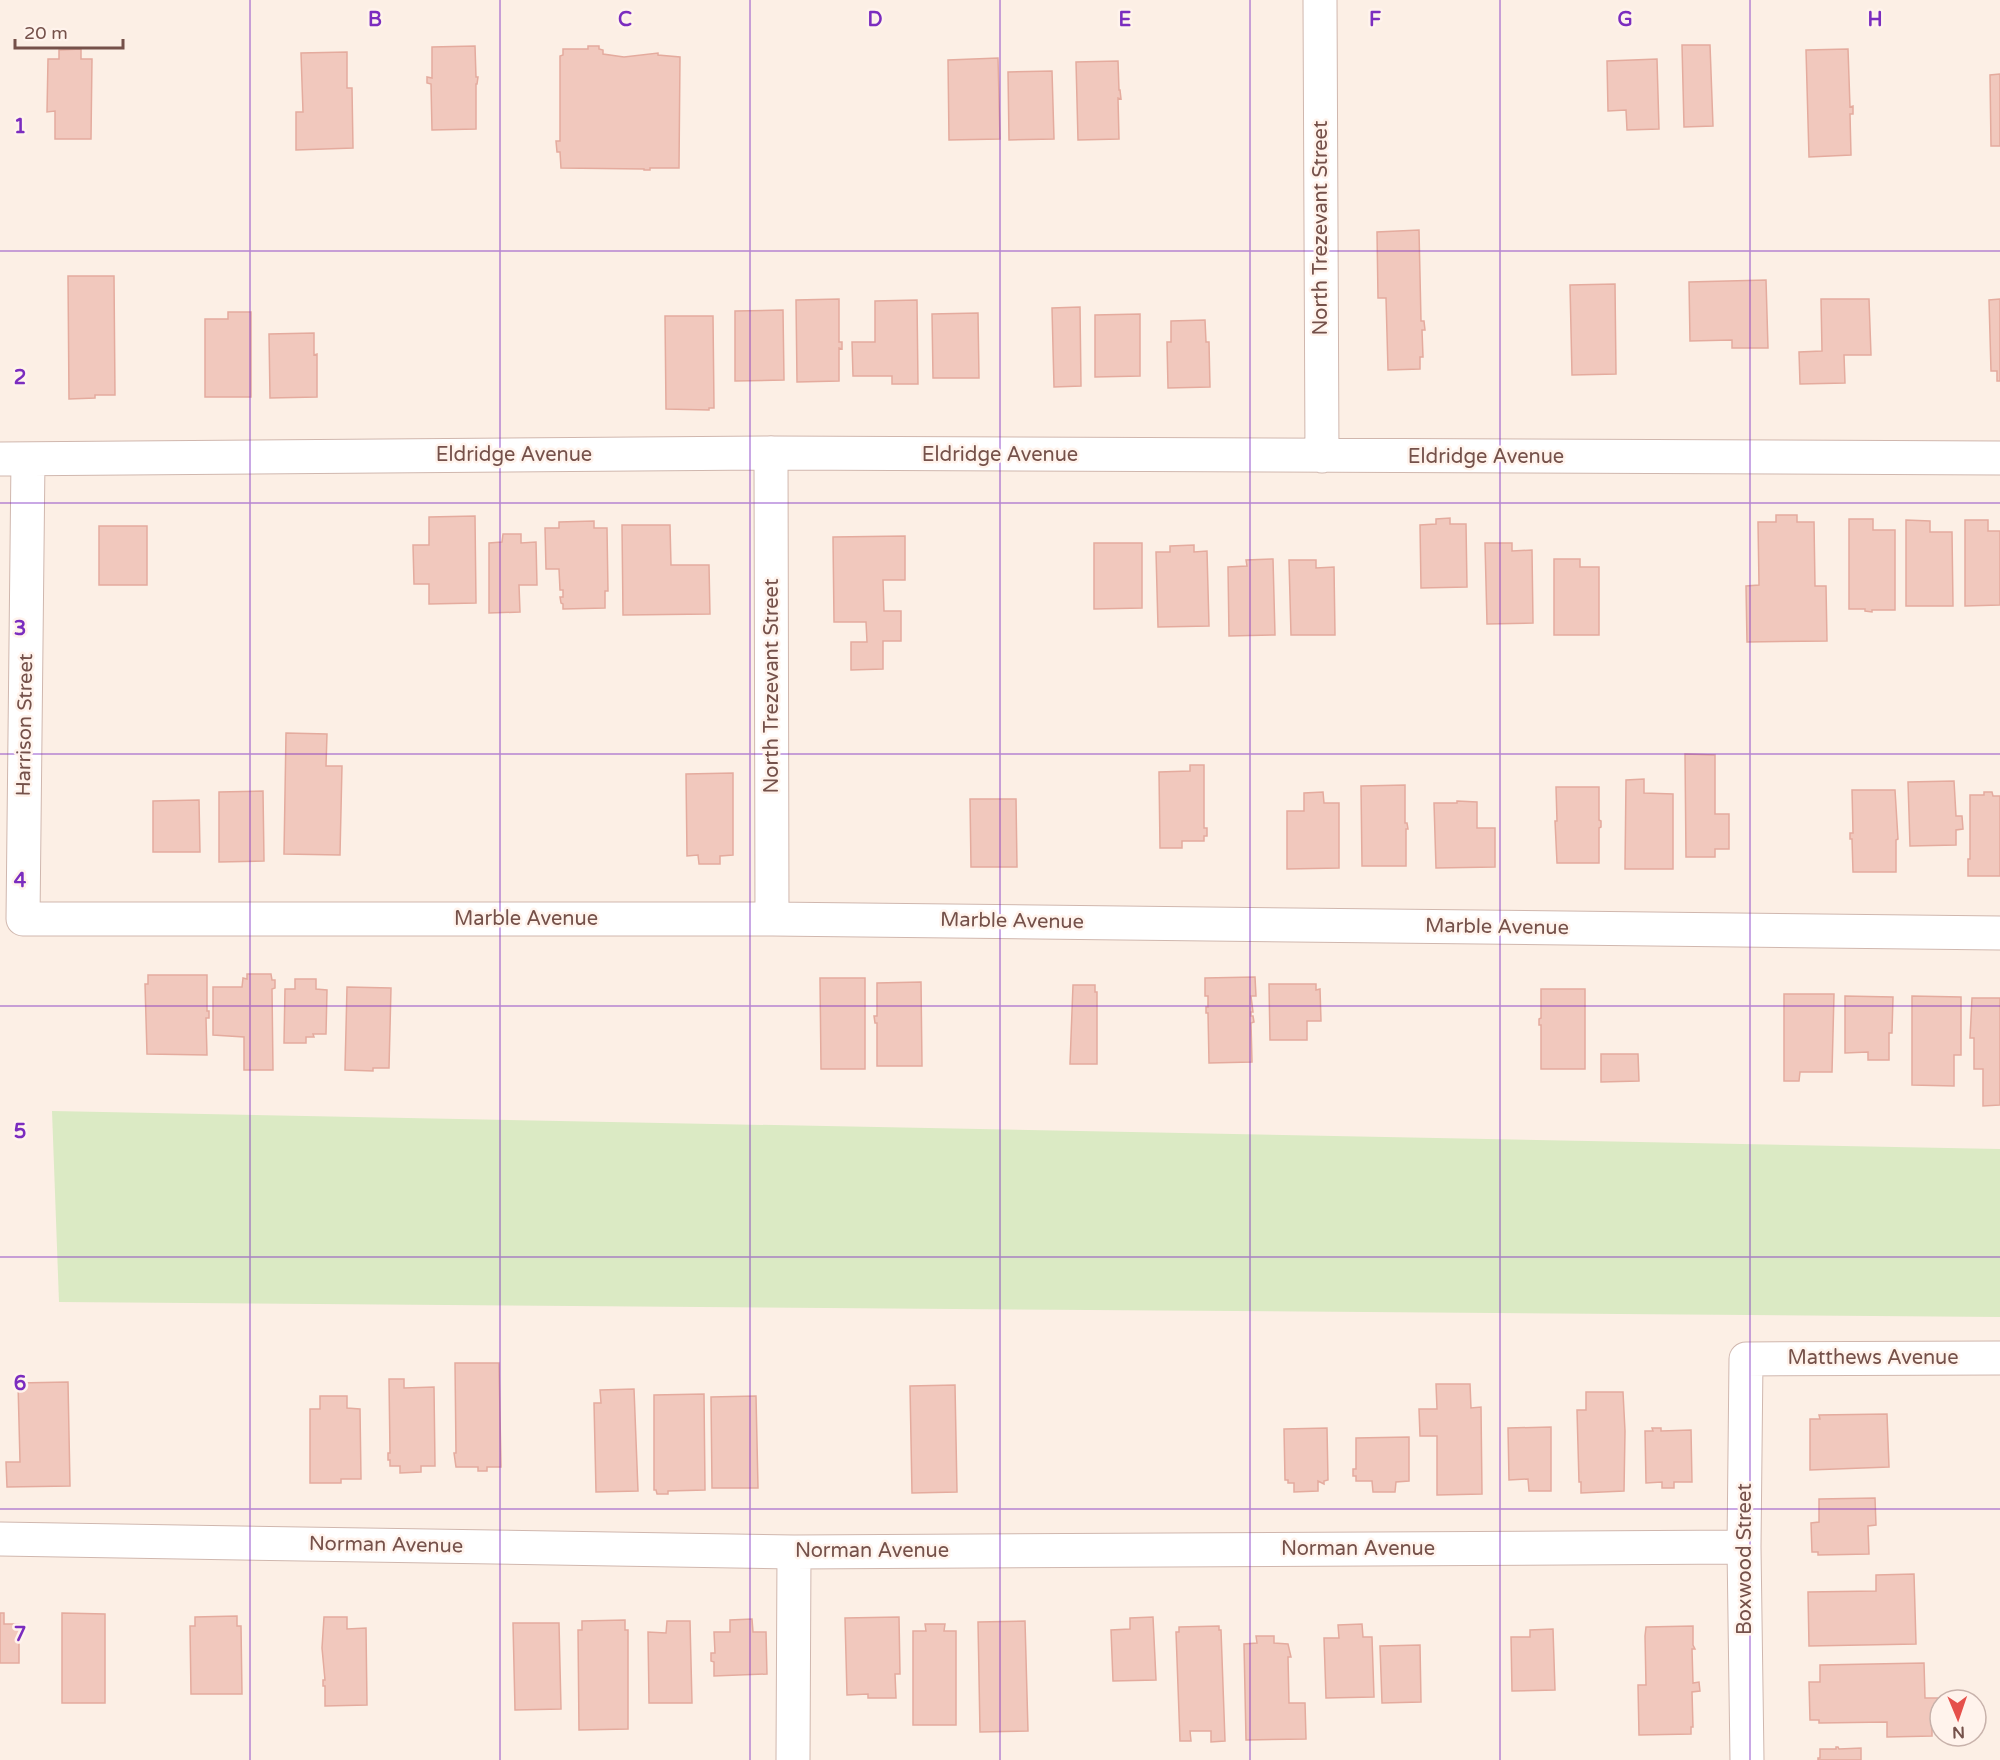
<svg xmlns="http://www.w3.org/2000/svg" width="2000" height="1760" font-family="'Varela Round',sans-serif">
<rect width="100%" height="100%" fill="#fcefe5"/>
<path fill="#dbeac4" d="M 52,1111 L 2000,1149 L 2000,1317 L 59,1302 Z"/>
<path fill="#f1c8bd" stroke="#e4ab9e" stroke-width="1.5" d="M 1682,45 L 1710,45 L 1713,126 L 1684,127 Z
M 475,46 L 476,77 L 478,77 L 477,84 L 476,84 L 476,129 L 432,130 L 431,84 L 427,83 L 427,77 L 432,78 L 432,47 Z
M 588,46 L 599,46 L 599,49 L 603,50 L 603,54 L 624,57 L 658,53 L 658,55 L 680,57 L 679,168 L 650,168 L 650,170 L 644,170 L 644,169 L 561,168 L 560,152 L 557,152 L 556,141 L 560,141 L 560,56 L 563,55 L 563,49 L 588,49 Z
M 81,49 L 81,59 L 92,59 L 91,139 L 55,139 L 55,111 L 47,112 L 48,59 L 59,59 L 59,50 Z
M 1848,49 L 1850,107 L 1853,106 L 1853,114 L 1850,114 L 1851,155 L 1809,157 L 1806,50 Z
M 347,52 L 347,88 L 352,88 L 353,148 L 296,150 L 296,112 L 303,112 L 301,53 Z
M 998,58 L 1000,139 L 949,140 L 948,60 Z
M 1657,59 L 1659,129 L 1627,130 L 1626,110 L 1608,111 L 1607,61 Z
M 1118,61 L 1119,90 L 1120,90 L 1121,99 L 1118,98 L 1119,139 L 1078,140 L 1076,62 Z
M 1052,71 L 1054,139 L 1009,140 L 1008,72 Z
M 2000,74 L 2000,146 L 1991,146 L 1990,75 Z
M 1419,230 L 1421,321 L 1424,321 L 1425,330 L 1422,330 L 1423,357 L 1420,357 L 1420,369 L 1388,370 L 1386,298 L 1378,298 L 1377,232 Z
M 68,276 L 114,276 L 115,395 L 95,395 L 95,398 L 69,399 Z
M 1766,280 L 1768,348 L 1732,348 L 1732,340 L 1690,341 L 1689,282 Z
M 1615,284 L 1616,374 L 1572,375 L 1570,285 Z
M 839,299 L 839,342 L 842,342 L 842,349 L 839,348 L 839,381 L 797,382 L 796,300 Z
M 1821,299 L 1869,299 L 1871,355 L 1844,355 L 1845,383 L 1800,384 L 1799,352 L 1822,351 Z
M 2000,299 L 2000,381 L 1997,381 L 1997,371 L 1991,371 L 1989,300 Z
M 917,300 L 918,384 L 892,384 L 892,376 L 853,376 L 852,342 L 875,342 L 875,301 Z
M 1080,307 L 1081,386 L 1054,387 L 1052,308 Z
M 783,310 L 784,380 L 735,381 L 735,311 Z
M 228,312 L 251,312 L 251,397 L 205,397 L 205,319 L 228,319 Z
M 978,313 L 979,378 L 933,378 L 932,314 Z
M 1140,314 L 1140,376 L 1095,377 L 1095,315 Z
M 665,316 L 713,316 L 714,408 L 709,408 L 709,410 L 666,409 Z
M 1205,320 L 1206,342 L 1209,342 L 1210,387 L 1168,388 L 1167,342 L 1171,342 L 1171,321 Z
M 314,333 L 314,355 L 317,354 L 317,397 L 270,398 L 269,334 Z
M 1776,515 L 1797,515 L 1797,522 L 1814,522 L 1815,586 L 1826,586 L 1827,641 L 1747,642 L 1746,586 L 1759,585 L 1758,522 L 1776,522 Z
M 475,516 L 476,603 L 429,604 L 429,584 L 414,584 L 413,545 L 429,545 L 429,517 Z
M 1450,518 L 1450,524 L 1466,524 L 1467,587 L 1421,588 L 1420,525 L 1436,524 L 1436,519 Z
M 1849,519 L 1873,519 L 1873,530 L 1895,530 L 1895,610 L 1872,610 L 1872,612 L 1865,611 L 1865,609 L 1849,609 Z
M 1906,520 L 1930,521 L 1930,532 L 1952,532 L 1953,606 L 1906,606 Z
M 1965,520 L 1988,520 L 1988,531 L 2000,531 L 2000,605 L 1965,606 Z
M 594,521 L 594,528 L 607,528 L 608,591 L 605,591 L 605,608 L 563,609 L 563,604 L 561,603 L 560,597 L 563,597 L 563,590 L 560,590 L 559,569 L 546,569 L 545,528 L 559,528 L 559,522 Z
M 622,525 L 670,525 L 671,565 L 709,565 L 710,614 L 623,615 Z
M 99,526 L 147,526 L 147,585 L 99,585 Z
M 503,534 L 521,534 L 521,543 L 536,542 L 537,585 L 519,585 L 520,612 L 489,613 L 489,543 L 502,542 Z
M 905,536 L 905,580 L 883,580 L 884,611 L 901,611 L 901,641 L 883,641 L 883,669 L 851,670 L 851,642 L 867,642 L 866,622 L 834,622 L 833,537 Z
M 1094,543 L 1142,543 L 1142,608 L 1094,609 Z
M 1485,543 L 1512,543 L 1512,551 L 1532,550 L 1533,623 L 1487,624 Z
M 1194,545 L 1194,552 L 1207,551 L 1209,626 L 1158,627 L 1156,552 L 1170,552 L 1170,546 Z
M 1273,559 L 1275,635 L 1229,636 L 1228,567 L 1247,566 L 1246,560 Z
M 1554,559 L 1580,559 L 1580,567 L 1599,567 L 1599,635 L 1554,635 Z
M 1289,560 L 1316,560 L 1316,568 L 1334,567 L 1335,635 L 1291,635 Z
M 286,733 L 327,734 L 326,766 L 342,766 L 340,855 L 284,854 Z
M 1685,754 L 1715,755 L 1715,814 L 1729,814 L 1729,849 L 1715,849 L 1715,857 L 1686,857 Z
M 1190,765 L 1204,765 L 1204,828 L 1207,828 L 1207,836 L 1204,836 L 1204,841 L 1182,841 L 1182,848 L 1160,848 L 1159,772 L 1190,771 Z
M 733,773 L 733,855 L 720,856 L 720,864 L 699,864 L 698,855 L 687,856 L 686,774 Z
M 1644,779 L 1644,793 L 1673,794 L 1673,869 L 1625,869 L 1626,780 Z
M 1954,781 L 1956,816 L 1962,816 L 1963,829 L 1956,830 L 1956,845 L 1910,846 L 1908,782 Z
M 1405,785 L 1405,823 L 1407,823 L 1408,829 L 1406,829 L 1406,866 L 1362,866 L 1361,786 Z
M 1556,787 L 1599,787 L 1599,820 L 1601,821 L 1601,827 L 1599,828 L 1599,863 L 1557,863 L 1555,821 L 1557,821 Z
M 1852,790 L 1895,790 L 1898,839 L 1896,840 L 1896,872 L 1853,872 L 1852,839 L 1850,839 L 1850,833 L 1853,833 Z
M 263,791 L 264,861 L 219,862 L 219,792 Z
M 1323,792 L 1324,803 L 1339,803 L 1339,868 L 1287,869 L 1287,811 L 1304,811 L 1304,793 Z
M 1984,792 L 1992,792 L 1993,796 L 2000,796 L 2000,876 L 1968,876 L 1968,859 L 1970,859 L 1970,795 L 1984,795 Z
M 970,799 L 1016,799 L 1017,867 L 971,867 Z
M 199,800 L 200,852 L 153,852 L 153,801 Z
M 1457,801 L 1477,802 L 1477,828 L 1495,828 L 1495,867 L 1436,868 L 1434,803 L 1457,803 Z
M 247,974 L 271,974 L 272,980 L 275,980 L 275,988 L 272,989 L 273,1070 L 244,1070 L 244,1037 L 213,1035 L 213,987 L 242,987 L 243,978 L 247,979 Z
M 148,975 L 207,975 L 207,1011 L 209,1011 L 209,1018 L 206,1018 L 207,1055 L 147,1054 L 145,984 L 148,984 Z
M 1255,977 L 1256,996 L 1251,996 L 1253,1012 L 1251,1012 L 1251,1016 L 1253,1016 L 1254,1022 L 1251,1023 L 1252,1062 L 1209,1063 L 1208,1013 L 1206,1013 L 1206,1007 L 1208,1007 L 1208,996 L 1205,996 L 1205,978 Z
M 820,978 L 865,978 L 865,1069 L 821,1069 Z
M 295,979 L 316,979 L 316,989 L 327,990 L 326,1034 L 313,1034 L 314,1037 L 306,1037 L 306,1043 L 284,1043 L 285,989 L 295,989 Z
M 921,982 L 922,1066 L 877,1066 L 877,1023 L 875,1023 L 874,1016 L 877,1016 L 877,983 Z
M 1269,984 L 1316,984 L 1316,990 L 1320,989 L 1321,1021 L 1307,1021 L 1307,1040 L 1270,1040 Z
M 1073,985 L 1095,985 L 1095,992 L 1097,992 L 1097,1064 L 1070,1064 Z
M 347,987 L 391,988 L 389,1068 L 373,1068 L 373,1071 L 345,1070 Z
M 1541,989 L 1585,989 L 1585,1069 L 1541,1069 L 1541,1025 L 1539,1025 L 1539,1019 L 1541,1018 Z
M 1784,994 L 1834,994 L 1832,1072 L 1800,1072 L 1799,1081 L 1784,1081 Z
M 1845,996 L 1893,997 L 1892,1033 L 1889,1033 L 1889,1060 L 1868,1060 L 1868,1052 L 1845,1053 Z
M 1912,996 L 1961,997 L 1961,1055 L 1954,1055 L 1954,1086 L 1912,1085 Z
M 1972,998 L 2000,998 L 2000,1105 L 1983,1106 L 1983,1069 L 1974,1069 L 1974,1038 L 1970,1038 Z
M 1601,1054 L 1638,1054 L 1639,1081 L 1601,1082 Z
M 455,1363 L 499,1363 L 501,1467 L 487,1467 L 487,1471 L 478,1471 L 478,1467 L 456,1467 L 454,1453 L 456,1453 Z
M 389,1379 L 404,1379 L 404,1388 L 434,1387 L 435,1466 L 421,1466 L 421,1472 L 400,1473 L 400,1466 L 390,1466 L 390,1460 L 388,1460 L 388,1453 L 390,1453 Z
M 68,1382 L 70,1486 L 7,1487 L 6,1462 L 20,1462 L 18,1383 Z
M 1436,1384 L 1470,1384 L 1471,1408 L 1481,1407 L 1482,1494 L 1437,1495 L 1437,1436 L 1420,1436 L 1419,1409 L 1437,1409 Z
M 955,1385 L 957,1492 L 912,1493 L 910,1386 Z
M 634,1389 L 638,1491 L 596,1492 L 594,1403 L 601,1403 L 600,1390 Z
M 1586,1392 L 1623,1392 L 1625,1431 L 1624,1491 L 1581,1493 L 1581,1482 L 1579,1482 L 1577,1410 L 1586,1410 Z
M 704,1394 L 705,1490 L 668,1491 L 668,1494 L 657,1494 L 656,1490 L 654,1490 L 654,1395 Z
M 320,1396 L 347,1396 L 347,1408 L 360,1409 L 361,1479 L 341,1479 L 341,1483 L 310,1483 L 310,1409 L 320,1409 Z
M 756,1396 L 758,1488 L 712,1488 L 711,1397 Z
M 1887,1414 L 1889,1467 L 1810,1470 L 1810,1419 L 1820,1419 L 1819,1415 Z
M 1551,1427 L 1551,1491 L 1529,1491 L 1528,1479 L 1509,1480 L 1508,1428 Z
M 1327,1428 L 1328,1480 L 1324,1481 L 1324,1484 L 1318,1481 L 1318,1491 L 1294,1492 L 1294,1483 L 1288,1483 L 1288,1480 L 1285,1480 L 1284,1429 Z
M 1652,1428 L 1661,1428 L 1661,1431 L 1691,1430 L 1692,1482 L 1674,1482 L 1674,1488 L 1662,1488 L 1662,1482 L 1646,1483 L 1645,1431 L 1653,1431 Z
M 1409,1437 L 1409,1481 L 1396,1482 L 1395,1492 L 1373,1492 L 1372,1481 L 1356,1481 L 1356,1476 L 1353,1476 L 1353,1469 L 1356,1469 L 1356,1438 Z
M 1875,1498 L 1876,1525 L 1868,1526 L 1869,1554 L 1818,1555 L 1818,1552 L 1812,1552 L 1811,1523 L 1819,1522 L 1819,1499 Z
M 1914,1574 L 1916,1644 L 1809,1646 L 1808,1592 L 1876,1591 L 1876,1575 Z
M 0,1613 L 4,1613 L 4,1624 L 19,1624 L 19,1663 L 0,1663 Z
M 62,1613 L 105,1614 L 105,1703 L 62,1703 Z
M 237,1616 L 237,1626 L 241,1626 L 242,1694 L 191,1694 L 190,1626 L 195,1626 L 195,1617 Z
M 324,1617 L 347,1617 L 347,1629 L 366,1628 L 367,1705 L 325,1706 L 325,1686 L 323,1686 L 323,1680 L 325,1680 L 322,1648 Z
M 899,1617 L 900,1674 L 895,1674 L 896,1698 L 868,1698 L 868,1694 L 847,1695 L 845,1618 Z
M 1153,1617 L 1156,1680 L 1113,1681 L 1111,1630 L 1130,1629 L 1130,1618 Z
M 752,1619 L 753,1632 L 766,1632 L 767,1674 L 714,1676 L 714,1662 L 711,1661 L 711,1653 L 715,1653 L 714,1632 L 730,1632 L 730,1620 Z
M 625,1620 L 625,1630 L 628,1630 L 628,1729 L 579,1730 L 578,1630 L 582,1630 L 582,1621 Z
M 667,1621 L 690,1621 L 692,1703 L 649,1703 L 648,1632 L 666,1633 Z
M 1025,1621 L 1028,1731 L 980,1732 L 978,1622 Z
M 513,1623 L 559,1623 L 561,1709 L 515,1710 Z
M 925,1624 L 945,1624 L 944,1631 L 956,1631 L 956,1725 L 913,1725 L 913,1631 L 926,1631 Z
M 1362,1624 L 1363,1637 L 1372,1637 L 1374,1697 L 1326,1698 L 1324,1638 L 1339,1638 L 1338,1625 Z
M 1219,1626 L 1219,1630 L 1221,1630 L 1225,1741 L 1211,1742 L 1211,1731 L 1190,1731 L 1191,1741 L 1180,1741 L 1176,1632 L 1179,1632 L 1179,1627 Z
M 1693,1626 L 1693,1645 L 1695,1649 L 1692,1649 L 1693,1683 L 1699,1682 L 1700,1691 L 1692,1692 L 1693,1727 L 1691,1727 L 1691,1734 L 1639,1735 L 1638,1685 L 1646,1685 L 1645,1636 L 1646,1627 Z
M 1553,1629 L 1555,1690 L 1512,1691 L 1511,1637 L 1530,1637 L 1530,1630 Z
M 1256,1636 L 1274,1636 L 1274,1643 L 1288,1644 L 1291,1657 L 1288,1657 L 1289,1703 L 1305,1703 L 1306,1739 L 1246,1740 L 1244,1644 L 1257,1643 Z
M 1420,1645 L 1421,1702 L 1382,1703 L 1380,1646 Z
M 1924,1663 L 1925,1698 L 1949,1698 L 1949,1700 L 1940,1700 L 1940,1714 L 1932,1714 L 1932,1736 L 1887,1737 L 1887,1722 L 1819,1723 L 1819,1720 L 1810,1720 L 1809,1682 L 1820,1682 L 1820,1665 Z
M 1836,1747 L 1838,1747 L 1839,1749 L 1861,1748 L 1861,1760 L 1818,1760 L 1818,1758 L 1820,1758 L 1820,1749 L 1836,1749 Z"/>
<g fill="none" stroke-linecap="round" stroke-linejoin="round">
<g stroke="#d0b7ae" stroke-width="35">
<path id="minor" d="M 1320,0 L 1322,456
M 771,453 L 772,919
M 0,459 L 771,453 L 2000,458
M 28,459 L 23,919 L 772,919 L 2000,933
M 0,1539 L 794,1552 L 1744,1547
M 793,1760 L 794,1552
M 1747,1760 L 1744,1547 L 1746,1359 L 2000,1358"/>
</g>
<use href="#minor" stroke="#fff" stroke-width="33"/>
</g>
<path fill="none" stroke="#7b2cbf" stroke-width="1.5" stroke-opacity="0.55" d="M 250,0 L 250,1760M 500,0 L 500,1760M 750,0 L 750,1760M 1000,0 L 1000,1760M 1250,0 L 1250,1760M 1500,0 L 1500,1760M 1750,0 L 1750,1760M 0,251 L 2000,251M 0,503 L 2000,503M 0,754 L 2000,754M 0,1006 L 2000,1006M 0,1257 L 2000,1257M 0,1509 L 2000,1509"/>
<g text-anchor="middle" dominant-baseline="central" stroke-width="5" stroke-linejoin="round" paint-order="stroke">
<g font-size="20" fill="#75514a" stroke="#fff3ec">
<text transform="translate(1321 228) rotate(-90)">North Trezevant Street</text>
<text x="514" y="455">Eldridge Avenue</text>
<text x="1000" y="455">Eldridge Avenue</text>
<text x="1486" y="457">Eldridge Avenue</text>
<text transform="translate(772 686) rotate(-90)">North Trezevant Street</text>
<text transform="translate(25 725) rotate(-89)">Harrison Street</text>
<text x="526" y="919">Marble Avenue</text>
<text transform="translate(1012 921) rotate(1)">Marble Avenue</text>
<text transform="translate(1497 927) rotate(1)">Marble Avenue</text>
<text x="1873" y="1358">Matthews Avenue</text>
<text transform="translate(386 1545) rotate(1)">Norman Avenue</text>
<text x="1358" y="1549">Norman Avenue</text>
<text x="872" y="1551">Norman Avenue</text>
<text transform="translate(1745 1559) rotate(-90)">Boxwood Street</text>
</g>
</g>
<g font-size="20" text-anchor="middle" font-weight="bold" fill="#7b2cbf" stroke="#fff3ec" stroke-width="5" stroke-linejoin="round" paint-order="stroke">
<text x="375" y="26">B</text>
<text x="625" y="26">C</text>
<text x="875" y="26">D</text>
<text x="1125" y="26">E</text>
<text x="1375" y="26">F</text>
<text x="1625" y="26">G</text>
<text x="1875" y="26">H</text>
<text x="20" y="133">1</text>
<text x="20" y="384">2</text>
<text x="20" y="635">3</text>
<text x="20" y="887">4</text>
<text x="20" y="1138">5</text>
<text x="20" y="1390">6</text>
<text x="20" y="1641">7</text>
</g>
<g transform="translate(1958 1718) rotate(178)"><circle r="28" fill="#fff3ec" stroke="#c8b2ab" stroke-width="1.5"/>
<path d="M0-4.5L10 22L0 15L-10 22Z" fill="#e5504b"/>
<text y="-9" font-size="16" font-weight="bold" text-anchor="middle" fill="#75514a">N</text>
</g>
<path d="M15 39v9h108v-9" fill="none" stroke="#75514a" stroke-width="3"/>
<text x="24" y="39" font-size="18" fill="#75514a" stroke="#fff3ec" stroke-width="4.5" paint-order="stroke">20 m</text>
</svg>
